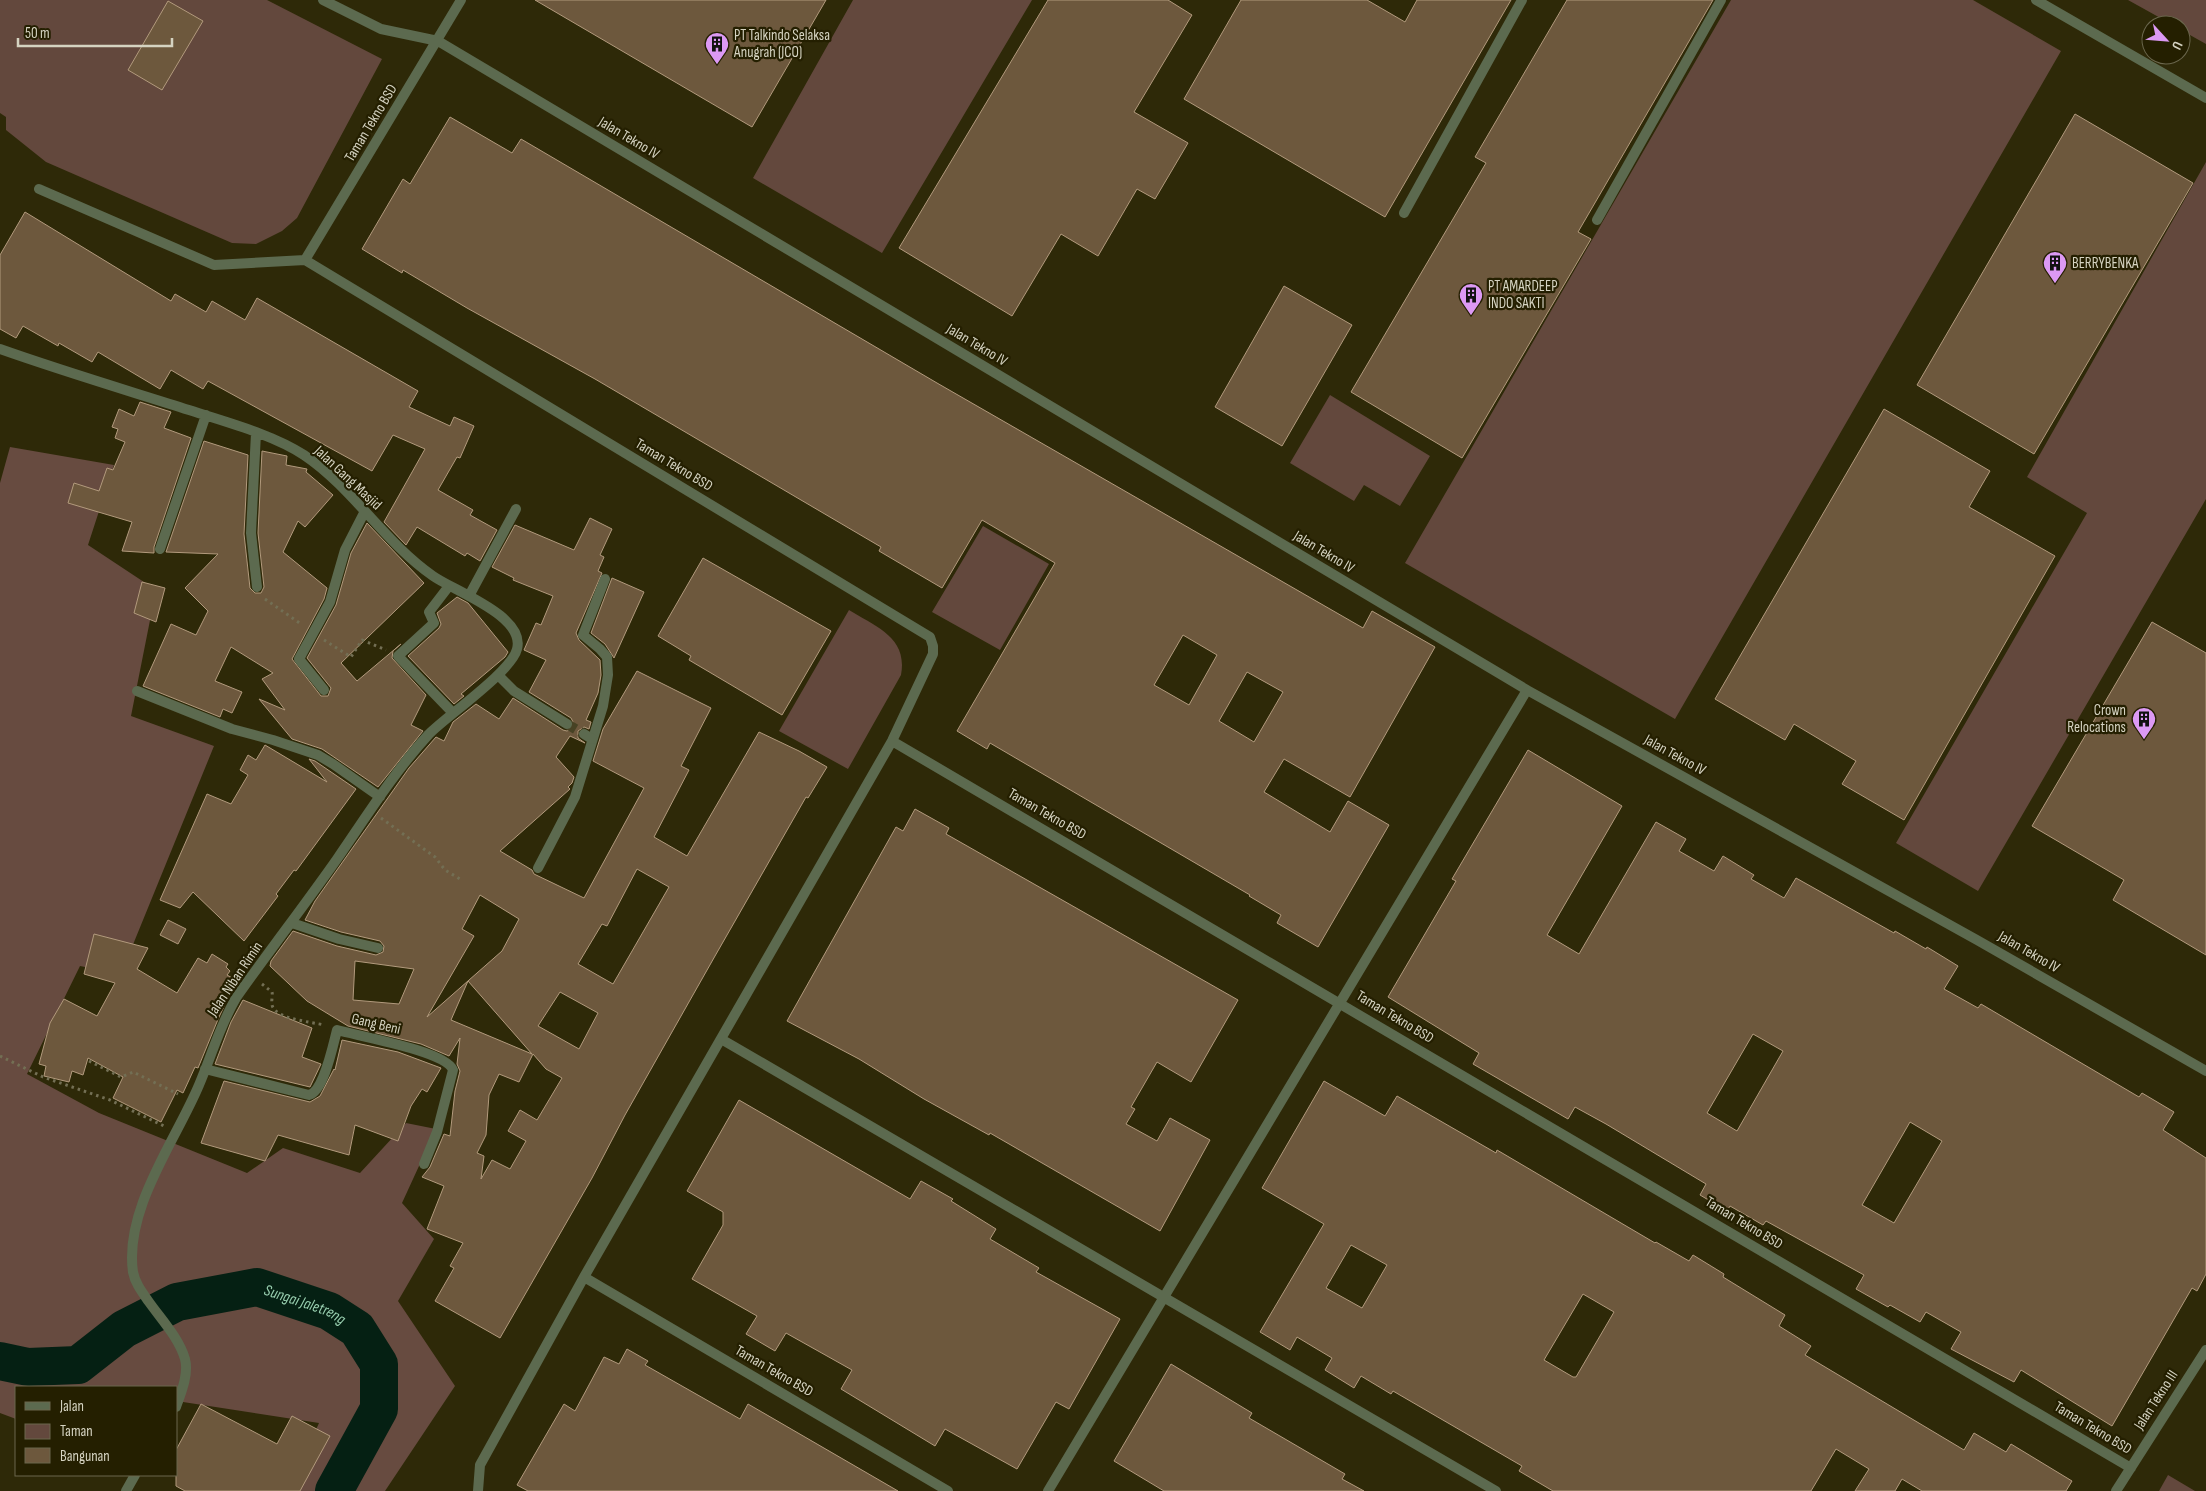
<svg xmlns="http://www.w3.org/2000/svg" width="2206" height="1491" font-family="'Sofia Sans Condensed',sans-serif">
<rect width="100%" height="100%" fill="#2e2908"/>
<path fill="#63483d" d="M 0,0 L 267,0 L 382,59 L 297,218 L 282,231 L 256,244 L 232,243 L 46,162 L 6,130 L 6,117 L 0,113 Z
M 853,0 L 1032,0 L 882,253 L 753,178 Z
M 1731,0 L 1973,0 L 2061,51 L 1675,719 L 1405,563 Z
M 2128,0 L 2206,0 L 2206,44 L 2181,30 L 2181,25 L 2173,25 Z
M 2206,162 L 2206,499 L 1978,891 L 1896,843 L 2087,513 L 2027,477 Z
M 1330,395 L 1430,456 L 1400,506 L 1364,485 L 1354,501 L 1290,463 Z
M 983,526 L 1049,564 L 1000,650 L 932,612 Z
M 849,610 C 876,627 908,637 901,675 L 848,769 L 779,731 Z
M 2168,1475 L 2195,1491 L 2159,1491 Z"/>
<path fill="#674b40" d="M 10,447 L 114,465 L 88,545 L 156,590 L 131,716 L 214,746 L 121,974 L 80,966 L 27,1074 L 99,1113 L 247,1173 L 283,1148 L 360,1173 L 406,1123 L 436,1129 L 402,1203 L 434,1239 L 398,1301 L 455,1386 L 385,1491 L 288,1491 L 319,1423 L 183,1402 L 176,1411 L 176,1387 L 16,1387 L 16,1419 L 0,1413 L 0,483 Z"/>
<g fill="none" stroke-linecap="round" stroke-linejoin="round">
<path stroke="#052013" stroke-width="38" id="s1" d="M 0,1361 L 28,1367 L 78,1365 L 124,1329 L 177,1302 L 257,1287 L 329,1311 L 357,1329 L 379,1364 L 379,1409 L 334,1491"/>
</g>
<path fill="#6d583d" stroke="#b29a7d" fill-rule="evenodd" d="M 535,0 L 826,0 L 752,127 Z
M 1048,0 L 1168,0 L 1192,15 L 1134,112 L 1188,143 L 1155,199 L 1137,189 L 1098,256 L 1061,234 L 1012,316 L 899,248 Z
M 1241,0 L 1367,0 L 1405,22 L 1417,0 L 1511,0 L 1385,217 L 1184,99 Z
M 1567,0 L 1713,0 L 1578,232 L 1591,239 L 1462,458 L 1351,392 L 1486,163 L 1475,157 Z
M 168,1 L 203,21 L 162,90 L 128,70 Z
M 2075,114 L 2193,183 L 2034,454 L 1917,385 Z
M 450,117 L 512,153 L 521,139 L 937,383 L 1363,628 L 1372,611 L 1435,647 L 1350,797 L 1284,759 L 1264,792 L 1330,832 L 1348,801 L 1389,825 L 1318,947 L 1277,923 L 1281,915 L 1249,896 L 1250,895 L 990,743 L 987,749 L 957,731 L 1055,563 L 982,520 L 942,588 L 879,551 L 881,547 L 595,379 L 467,308 L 403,270 L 402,273 L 362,249 L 403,179 L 410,184 ZM 1183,635 L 1217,655 L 1189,705 L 1154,685 ZM 1247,672 L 1283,692 L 1254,742 L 1219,721 Z
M 25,212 L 171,301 L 175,294 L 206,312 L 212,301 L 245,320 L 257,298 L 418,391 L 409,407 L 450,426 L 454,417 L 474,426 L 460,458 L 457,457 L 438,490 L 473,510 L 470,515 L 497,530 L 480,561 L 467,553 L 465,556 L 417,527 L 406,545 L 384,522 L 425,449 L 393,435 L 372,471 L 208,381 L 203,389 L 171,370 L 160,389 L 98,352 L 92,362 L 59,343 L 58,346 L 23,326 L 16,338 L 0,329 L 0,255 Z
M 1284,286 L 1352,325 L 1282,446 L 1215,407 Z
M 140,402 L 171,412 L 164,428 L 191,438 L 154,547 L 154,553 L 122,551 L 132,522 L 68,503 L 74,483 L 99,491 L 107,468 L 113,470 L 125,442 L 115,438 L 118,429 L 112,427 L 119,409 L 134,416 Z
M 1884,409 L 1990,471 L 1969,507 L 2055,556 L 1904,820 L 1842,784 L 1856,761 L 1794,724 L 1785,740 L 1715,699 Z
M 204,441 L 248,455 L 244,534 L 250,588 L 255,593 L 261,593 L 264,587 L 258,533 L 262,451 L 287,456 L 286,465 L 307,469 L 306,472 L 333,495 L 305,527 L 298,521 L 283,552 L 327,588 L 324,599 L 292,659 L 321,696 L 328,696 L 331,688 L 307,658 L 336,605 L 351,553 L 367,523 L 424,583 L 341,663 L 357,681 L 401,644 L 393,651 L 392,658 L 426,695 L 411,725 L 423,731 L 378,787 L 322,749 L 292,739 L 259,699 L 285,710 L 262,679 L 273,673 L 231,647 L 215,681 L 242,692 L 232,713 L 223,709 L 220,717 L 143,686 L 171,624 L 196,635 L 208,611 L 185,588 L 218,554 L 166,552 Z
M 590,518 L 612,529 L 600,555 L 604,557 L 598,571 L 602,573 L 576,633 L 579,640 L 600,660 L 601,675 L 598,693 L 586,720 L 591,722 L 589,729 L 584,727 L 578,731 L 578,738 L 585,743 L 570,736 L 556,757 L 574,777 L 572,783 L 568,787 L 570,789 L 500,851 L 532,870 L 534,874 L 584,898 L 644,788 L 593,761 L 603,729 L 637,671 L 711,708 L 681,766 L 689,770 L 654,837 L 687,856 L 759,732 L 799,751 L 827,767 L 808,798 L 806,797 L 715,956 L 625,1115 L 592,1178 L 500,1338 L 435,1301 L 454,1268 L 450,1266 L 463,1243 L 427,1229 L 444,1186 L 422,1177 L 430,1167 L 444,1134 L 450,1136 L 455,1091 L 460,1071 L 457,1064 L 460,1038 L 449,1056 L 421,1044 L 348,1026 L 307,1001 L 270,966 L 271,961 L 293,931 L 337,946 L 376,955 L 383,952 L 384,946 L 380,941 L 341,932 L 305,920 L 315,901 L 409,768 L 436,737 L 444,741 L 453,722 L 476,704 L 499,719 L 513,698 L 563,730 L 567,731 L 573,728 L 574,724 L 571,718 L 529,692 L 546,660 L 524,650 L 536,623 L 541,625 L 553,596 L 513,580 L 514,578 L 492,567 L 515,525 L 574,550 ZM 637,869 L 669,887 L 613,984 L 578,964 L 602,924 L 607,926 ZM 480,895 L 519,919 L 502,951 L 427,1017 L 474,936 L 462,929 ZM 355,961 L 414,969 L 399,1004 L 353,1000 ZM 468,981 L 532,1054 L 451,1020 ZM 560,992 L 598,1013 L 579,1049 L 538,1026 ZM 533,1054 L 546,1069 L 562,1078 L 537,1120 L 520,1110 L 508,1131 L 526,1141 L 510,1169 L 492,1160 L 481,1179 L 484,1156 L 477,1153 L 486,1135 L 489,1095 L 499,1074 L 519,1082 Z
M 703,558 L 831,631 L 782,715 L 689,660 L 691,656 L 658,636 Z
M 612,578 L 644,592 L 614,658 L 605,644 L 591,633 Z
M 142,582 L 165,588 L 156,622 L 134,613 Z
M 457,597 L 468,603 L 508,652 L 505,657 L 461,694 L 464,696 L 454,704 L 408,656 L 439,628 L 441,624 L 437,613 Z
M 2152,622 L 2206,653 L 2206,955 L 2113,900 L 2124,880 L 2032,826 Z
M 265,745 L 327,782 L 309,759 L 315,761 L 356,789 L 296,871 L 294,870 L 276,894 L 278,896 L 244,941 L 193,892 L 180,908 L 160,900 L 207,794 L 231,804 L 248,775 L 240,770 L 248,755 L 256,760 Z
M 1528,750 L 1622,806 L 1547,935 L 1579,954 L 1656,822 L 1686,839 L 1679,851 L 1714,871 L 1723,856 L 1754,875 L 1751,879 L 1784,898 L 1796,878 L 1894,933 L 1895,931 L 1926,949 L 1927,947 L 1958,966 L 1944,989 L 1978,1008 L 1981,1004 L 2139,1097 L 2142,1093 L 2174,1112 L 2163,1130 L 2206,1158 L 2206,1274 L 2197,1291 L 2192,1288 L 2112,1426 L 2021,1370 L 2014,1382 L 1951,1349 L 1961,1332 L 1926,1312 L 1920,1322 L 1890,1305 L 1888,1307 L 1856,1289 L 1864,1275 L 1766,1221 L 1763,1225 L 1730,1206 L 1727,1211 L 1700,1195 L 1706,1184 L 1606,1124 L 1575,1107 L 1568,1119 L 1473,1064 L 1479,1053 L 1388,997 L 1456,881 L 1452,879 ZM 1753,1034 L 1783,1051 L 1737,1131 L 1707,1113 ZM 1910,1122 L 1942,1141 L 1894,1223 L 1862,1205 Z
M 915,809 L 949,828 L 946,834 L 1238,1000 L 1191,1082 L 1157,1062 L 1131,1107 L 1135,1109 L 1126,1124 L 1157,1141 L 1170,1118 L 1210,1140 L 1160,1231 L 990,1133 L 989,1135 L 924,1099 L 859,1059 L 787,1021 L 896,827 L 903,831 Z
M 168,920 L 186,929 L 178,944 L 160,935 Z
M 94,934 L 148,948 L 137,969 L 177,993 L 198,958 L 207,963 L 212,954 L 228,964 L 226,967 L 230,971 L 227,975 L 234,979 L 226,993 L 230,994 L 219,1017 L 198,1068 L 195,1067 L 183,1093 L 177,1090 L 161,1122 L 113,1098 L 123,1077 L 88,1058 L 83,1075 L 72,1071 L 69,1082 L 44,1076 L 46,1066 L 39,1064 L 50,1023 L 64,999 L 97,1016 L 115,983 L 84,974 Z
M 243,1000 L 312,1028 L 302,1057 L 321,1064 L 310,1087 L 215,1064 L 231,1022 Z
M 342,1040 L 398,1052 L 441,1068 L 427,1092 L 422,1089 L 411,1106 L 398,1141 L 355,1125 L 349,1155 L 278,1135 L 265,1161 L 201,1143 L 224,1081 L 310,1102 L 320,1096 L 334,1069 L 335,1070 Z
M 1324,1081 L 1385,1116 L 1397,1096 L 1496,1153 L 1497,1150 L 1655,1243 L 1656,1242 L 1689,1261 L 1693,1255 L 1724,1274 L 1723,1277 L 1785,1315 L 1779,1326 L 1811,1346 L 1805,1355 L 1964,1450 L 1974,1433 L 2006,1452 L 2011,1444 L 2072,1481 L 2066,1491 L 1922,1491 L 1902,1479 L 1895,1491 L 1855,1491 L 1869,1469 L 1836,1449 L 1811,1491 L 1553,1491 L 1519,1471 L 1522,1466 L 1393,1391 L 1391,1394 L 1361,1376 L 1354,1388 L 1325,1370 L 1332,1358 L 1297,1337 L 1290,1350 L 1260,1332 L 1324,1224 L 1262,1188 ZM 1351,1245 L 1387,1265 L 1362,1308 L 1326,1288 ZM 1583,1294 L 1614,1312 L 1576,1377 L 1573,1377 L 1544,1360 Z
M 739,1100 L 910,1199 L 921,1181 L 953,1199 L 951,1201 L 996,1229 L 990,1239 L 1039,1268 L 1036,1272 L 1120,1319 L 1069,1409 L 1056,1402 L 1017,1469 L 945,1429 L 935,1446 L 841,1389 L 852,1370 L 786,1333 L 775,1351 L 746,1334 L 757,1316 L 692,1279 L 723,1225 L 723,1212 L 687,1191 Z
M 627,1349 L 648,1361 L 645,1365 L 740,1419 L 748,1404 L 898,1491 L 528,1491 L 517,1485 L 564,1404 L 575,1411 L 604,1357 L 619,1364 Z
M 1171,1364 L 1252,1413 L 1249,1418 L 1345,1474 L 1342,1479 L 1364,1491 L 1164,1491 L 1114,1461 Z
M 201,1404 L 277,1444 L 292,1416 L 330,1436 L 300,1491 L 185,1491 L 176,1486 L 176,1450 Z"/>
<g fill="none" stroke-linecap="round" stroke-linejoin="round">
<path stroke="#474224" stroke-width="10" stroke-dasharray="10 5" stroke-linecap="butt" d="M 567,724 L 584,734"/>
<path stroke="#736f54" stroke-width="3" stroke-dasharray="2.5 4" stroke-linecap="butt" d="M 265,599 L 301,624
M 324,640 L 351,657 L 362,640 L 386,650
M 381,818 L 435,857 L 445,870 L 460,879
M 262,984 L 272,992 C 273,996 271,1001 272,1005 C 275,1019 312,1022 324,1025
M 0,1056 L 43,1077 L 110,1100 L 164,1126
M 89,1061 L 121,1077 L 133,1072 L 178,1094"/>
<path stroke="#5c6a4f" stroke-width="10" d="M 323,0 L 381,29 L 438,41 L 1527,690 L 1977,940 L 2206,1071
M 461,0 L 305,260 L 930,637 L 933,646 L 933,654 L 892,741 L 584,1277 L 480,1465 L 478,1491
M 2036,0 L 2206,98
M 39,189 L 214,265 L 305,260
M 1404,213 L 1522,0
M 1597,220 L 1721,0
M 892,741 L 2131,1468
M 538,868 L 575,797 L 603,706 L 608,675 L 607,657 L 600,649 L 583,635 L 605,579
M 721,1039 L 1496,1491
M 584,1277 L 948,1491
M 1048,1491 L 1527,690
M 2116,1491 L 2206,1350"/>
<path stroke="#5c6a4f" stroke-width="10" d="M 0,349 C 62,371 126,390 189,410 C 225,422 272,434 304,455 C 353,488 384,542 433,576 C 454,591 526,616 517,649 C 512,671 448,715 429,734 C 394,772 366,817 337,859 C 304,906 269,951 236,998 C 219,1027 212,1055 199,1085 C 176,1140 124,1209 133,1272 C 135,1283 142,1292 149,1302 C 161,1319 179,1338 185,1359 C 189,1374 181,1393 176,1407
M 256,433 L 251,533 L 257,587
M 160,549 L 206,415
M 449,586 L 429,612 L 434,623 L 398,656 L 453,713
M 469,596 L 516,509
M 498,675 L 514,691 L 567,724
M 324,690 L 299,659 L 330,602 L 345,550 L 364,513
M 137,691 L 232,729 L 273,740 L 318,755 L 333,764 L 380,797
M 584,734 L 592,739
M 292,923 L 339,939 L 378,948
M 205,1069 L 309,1095 C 324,1091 333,1045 337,1030 C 358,1036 446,1051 453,1070 L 437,1132 L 424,1164
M 126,1491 L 135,1475"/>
</g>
<defs>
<g id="building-pin" transform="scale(1.25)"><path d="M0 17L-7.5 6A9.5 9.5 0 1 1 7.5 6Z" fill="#dc99f4" stroke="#241f00"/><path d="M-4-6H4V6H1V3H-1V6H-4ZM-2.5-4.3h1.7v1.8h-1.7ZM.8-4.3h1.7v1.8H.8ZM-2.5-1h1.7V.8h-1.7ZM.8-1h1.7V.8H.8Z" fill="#111"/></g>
</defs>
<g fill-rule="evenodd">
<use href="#building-pin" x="717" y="44"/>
<use href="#building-pin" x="2055" y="263"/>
<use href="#building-pin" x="1471" y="295"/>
<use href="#building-pin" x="2144" y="719"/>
</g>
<g text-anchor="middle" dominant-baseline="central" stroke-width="4.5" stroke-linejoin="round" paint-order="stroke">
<g font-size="15" fill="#d5d3c1" stroke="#241f00" text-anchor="start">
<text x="734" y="35">PT Talkindo Selaksa<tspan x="734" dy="17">Anugrah (JCO)</tspan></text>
<text x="2072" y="263">BERRYBENKA</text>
<text x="1488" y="286">PT AMARDEEP<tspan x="1488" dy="17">INDO SAKTI</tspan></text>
<text x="2126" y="710" text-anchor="end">Crown<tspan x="2126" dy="17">Relocations</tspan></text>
</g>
<g font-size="15" fill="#d5d3c1" stroke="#241f00">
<text transform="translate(371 123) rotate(-59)">Taman Tekno BSD</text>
<text transform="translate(629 138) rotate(31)">Jalan Tekno IV</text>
<text transform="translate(977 345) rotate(31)">Jalan Tekno IV</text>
<text transform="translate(674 465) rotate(31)">Taman Tekno BSD</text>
<text transform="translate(348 478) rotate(43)">Jalan Gang Masjid</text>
<text transform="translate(1324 552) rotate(31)">Jalan Tekno IV</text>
<text transform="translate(1675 755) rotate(29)">Jalan Tekno IV</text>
<text transform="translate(1047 814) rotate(30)">Taman Tekno BSD</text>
<text transform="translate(2029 952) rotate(30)">Jalan Tekno IV</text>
<text transform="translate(235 979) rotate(-56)">Jalan Niban Rimin</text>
<text transform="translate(1395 1017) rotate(31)">Taman Tekno BSD</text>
<text transform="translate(376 1024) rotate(13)">Gang Beni</text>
<text transform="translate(1744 1223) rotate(31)">Taman Tekno BSD</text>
<text transform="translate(774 1371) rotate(30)">Taman Tekno BSD</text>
<text transform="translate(2156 1400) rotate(-57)">Jalan Tekno III</text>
<text transform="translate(2093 1428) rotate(31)">Taman Tekno BSD</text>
</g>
<g font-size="16" font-style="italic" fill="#98ceaf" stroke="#241f00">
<text stroke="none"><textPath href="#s1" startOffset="329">Sungai Jaletreng</textPath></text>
</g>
</g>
<rect x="15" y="1386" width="162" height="90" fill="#241f00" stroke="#6b674d"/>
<rect x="25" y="1402" width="25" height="8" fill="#5c6a4f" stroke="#6b674d"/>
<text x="60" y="1411" font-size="15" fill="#d5d3c1">Jalan</text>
<rect x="25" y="1424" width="25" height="15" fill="#63483d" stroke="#6b674d"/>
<text x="60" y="1436" font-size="15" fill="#d5d3c1">Taman</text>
<rect x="25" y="1448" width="25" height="15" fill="#6d583d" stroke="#6b674d"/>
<text x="60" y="1461" font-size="15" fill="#d5d3c1">Bangunan</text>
<g transform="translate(2166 40) rotate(116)"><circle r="24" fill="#241f00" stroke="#6b674d"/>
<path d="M0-4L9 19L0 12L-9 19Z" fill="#dc99f4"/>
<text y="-8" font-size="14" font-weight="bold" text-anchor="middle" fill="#d5d3c1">U</text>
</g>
<path d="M18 38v8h154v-8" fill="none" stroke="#d5d3c1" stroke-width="2.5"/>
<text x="25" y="38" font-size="15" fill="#d5d3c1" stroke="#241f00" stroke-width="4" paint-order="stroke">50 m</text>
</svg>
